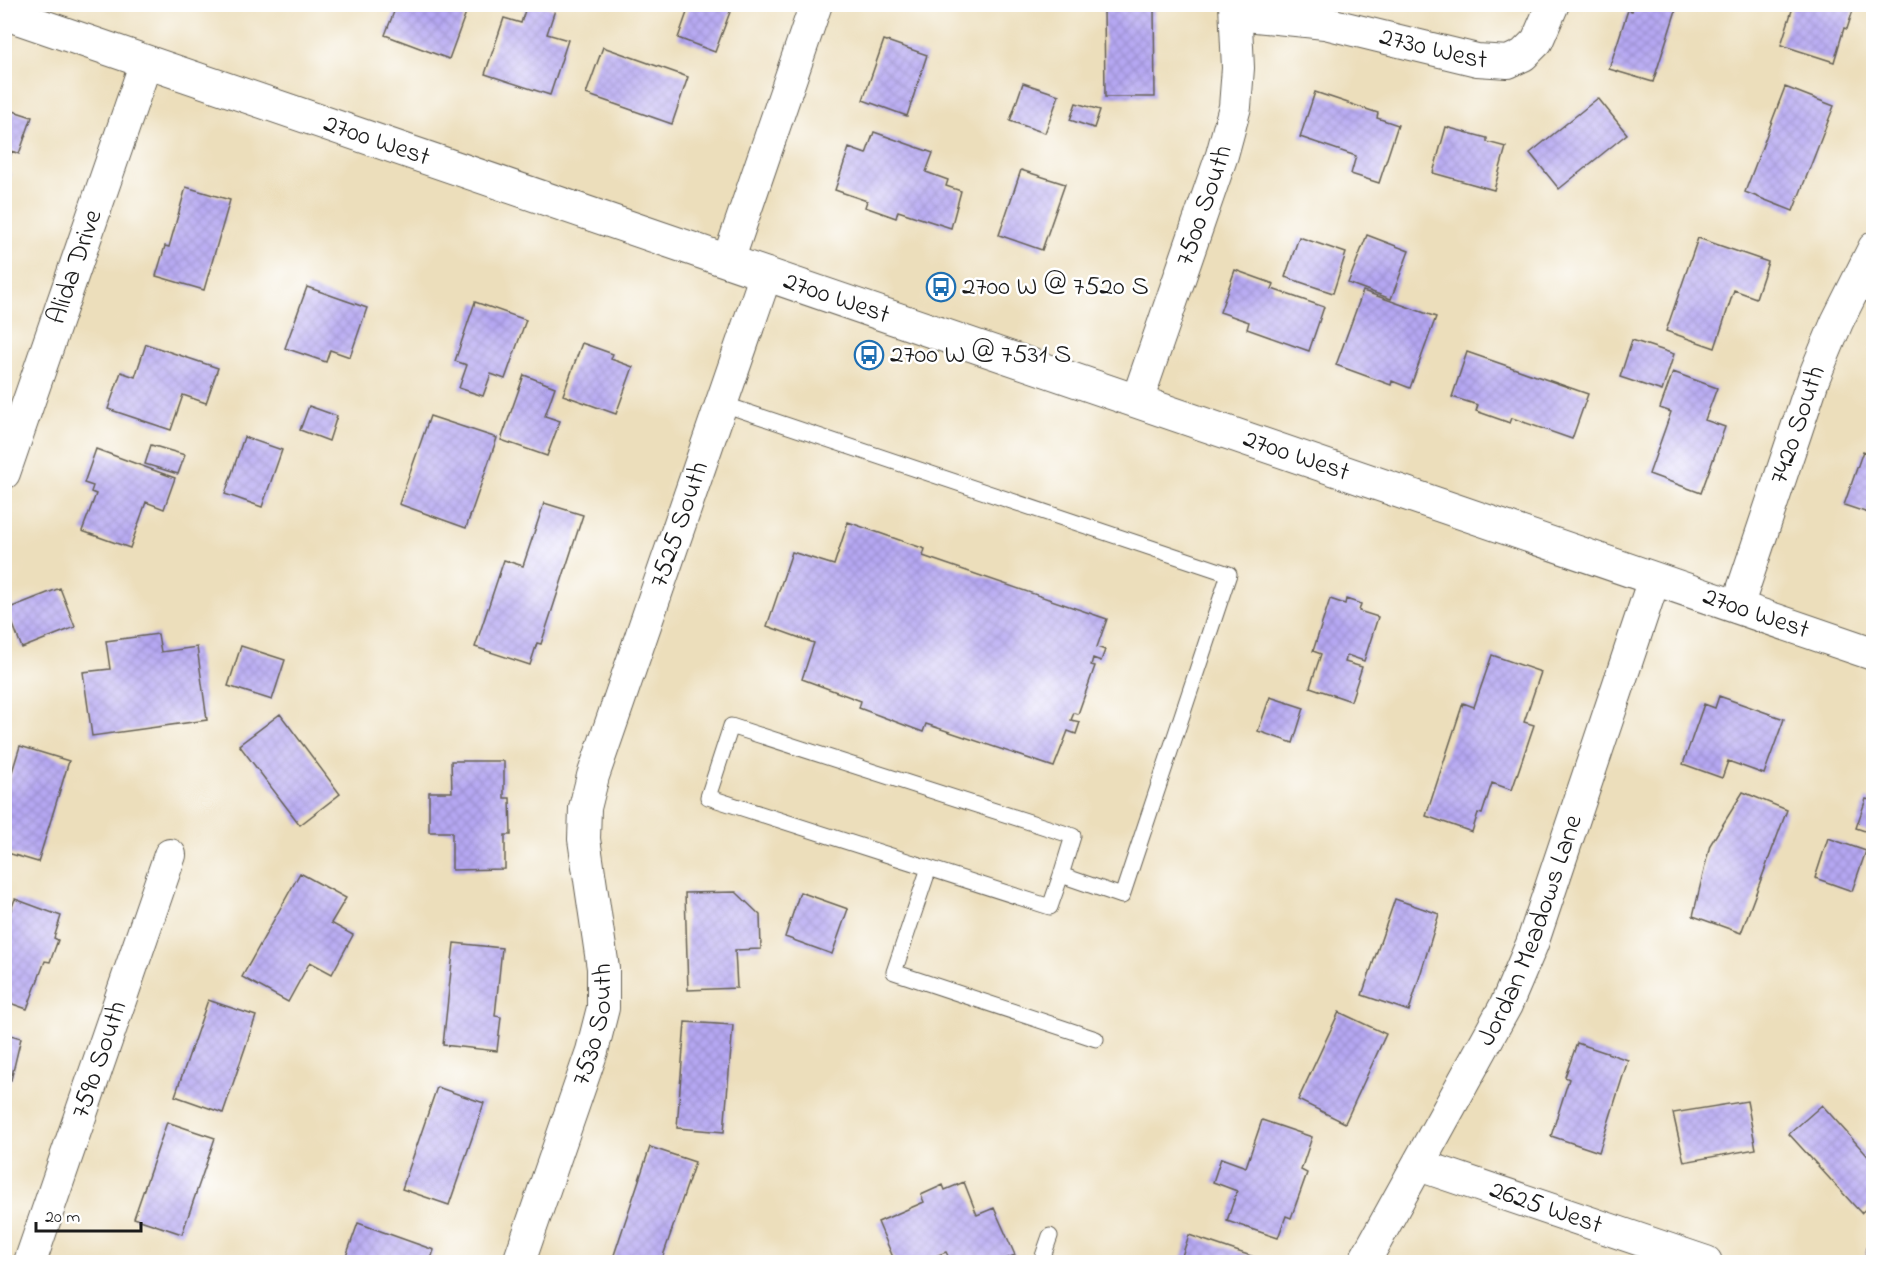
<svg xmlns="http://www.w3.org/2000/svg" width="1878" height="1267" font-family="'Indie Flower',sans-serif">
<defs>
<pattern id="building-cross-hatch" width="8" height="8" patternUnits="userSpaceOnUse" patternTransform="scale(1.5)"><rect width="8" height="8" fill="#b5a7f2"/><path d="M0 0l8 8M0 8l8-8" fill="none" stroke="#9b8fcf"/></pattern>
</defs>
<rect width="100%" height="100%" fill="#fff"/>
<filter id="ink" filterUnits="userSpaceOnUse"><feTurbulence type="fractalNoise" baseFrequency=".0167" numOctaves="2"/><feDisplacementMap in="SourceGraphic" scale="12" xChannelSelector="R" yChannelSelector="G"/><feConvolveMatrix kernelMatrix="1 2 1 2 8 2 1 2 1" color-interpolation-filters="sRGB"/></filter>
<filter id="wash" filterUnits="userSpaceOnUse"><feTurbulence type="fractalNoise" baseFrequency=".008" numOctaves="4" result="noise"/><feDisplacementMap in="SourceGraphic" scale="24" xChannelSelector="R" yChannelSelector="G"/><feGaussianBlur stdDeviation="1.35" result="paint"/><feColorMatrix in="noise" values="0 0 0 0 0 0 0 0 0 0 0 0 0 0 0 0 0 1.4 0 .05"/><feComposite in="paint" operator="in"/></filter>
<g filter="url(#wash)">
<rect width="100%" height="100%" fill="#ecdebb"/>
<g id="blocks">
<path fill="url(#building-cross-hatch)" d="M 397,4 L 460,4 L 468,7 L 449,59 L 385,35 Z
M 527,4 L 540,4 L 555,10 L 547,34 L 568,40 L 550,95 L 485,74 L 504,18 L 521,23 Z
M 690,4 L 733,4 L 715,52 L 678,38 Z
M 1634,4 L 1678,4 L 1653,82 L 1609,69 L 1628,10 L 1632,11 Z
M 1794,4 L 1855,4 L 1847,29 L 1844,28 L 1834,62 L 1781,45 Z
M 1154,7 L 1155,97 L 1105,97 L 1104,8 Z
M 884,40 L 927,55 L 907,116 L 863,100 Z
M 603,47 L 688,77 L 672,124 L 586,94 Z
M 1023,83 L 1059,95 L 1045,133 L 1010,121 Z
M 1785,87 L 1834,106 L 1793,211 L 1745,192 Z
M 1315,92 L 1378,113 L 1377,118 L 1398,125 L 1379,183 L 1351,174 L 1356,156 L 1300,137 Z
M 1598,98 L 1627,134 L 1559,189 L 1530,153 Z
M 1076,103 L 1100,110 L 1094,128 L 1070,120 Z
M 4,108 L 32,117 L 19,154 L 12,151 L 5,172 L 11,174 L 5,193 Z
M 1446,127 L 1487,138 L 1487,142 L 1506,147 L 1494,190 L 1433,173 Z
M 874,132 L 933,153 L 926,172 L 948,180 L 946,186 L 961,191 L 951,228 L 898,211 L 896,218 L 865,207 L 867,201 L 835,190 L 849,148 L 866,154 Z
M 1021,170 L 1065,184 L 1042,250 L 999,235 Z
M 186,187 L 230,200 L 204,290 L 156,276 L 165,246 L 169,247 Z
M 1367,235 L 1409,251 L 1391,299 L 1348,283 Z
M 1299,237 L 1346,253 L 1333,293 L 1285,277 Z
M 1698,238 L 1768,262 L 1756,298 L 1734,290 L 1715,348 L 1666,331 Z
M 1235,270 L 1274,284 L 1272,289 L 1324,307 L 1309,351 L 1247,329 L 1249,322 L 1220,312 Z
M 307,287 L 367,308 L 350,357 L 330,350 L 326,362 L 285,348 Z
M 1363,291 L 1436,317 L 1410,388 L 1392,381 L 1391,385 L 1336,365 Z
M 475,302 L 526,320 L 505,379 L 491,374 L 483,396 L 459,388 L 467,365 L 455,361 Z
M 1632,340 L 1674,354 L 1662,391 L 1620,377 Z
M 582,343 L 613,354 L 611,359 L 633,367 L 616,414 L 563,395 Z
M 146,344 L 218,368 L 206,403 L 183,395 L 171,430 L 108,409 L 121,372 L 135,377 Z
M 1467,352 L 1588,394 L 1572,439 L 1512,418 L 1510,423 L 1476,411 L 1478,405 L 1452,397 Z
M 1673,372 L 1717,388 L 1705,420 L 1725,427 L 1701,493 L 1649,474 L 1671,412 L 1660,408 Z
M 524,375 L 555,387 L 545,416 L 560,421 L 547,456 L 501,440 Z
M 309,406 L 337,416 L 329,441 L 300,430 Z
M 430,416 L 497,438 L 466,528 L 399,504 Z
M 244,437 L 282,450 L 262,507 L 225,494 Z
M 151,445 L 185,455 L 178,474 L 145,464 Z
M 96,449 L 175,478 L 164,509 L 146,502 L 130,548 L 82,531 L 96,494 L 91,492 L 93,486 L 84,483 Z
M 1863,451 L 1874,455 L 1874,515 L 1844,505 Z
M 544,503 L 583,515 L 541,644 L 537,643 L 530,665 L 475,647 L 504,560 L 523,566 Z
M 848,522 L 925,549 L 923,556 L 1107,619 L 1097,647 L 1105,650 L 1101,661 L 1093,658 L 1091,665 L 1095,666 L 1078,714 L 1074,713 L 1071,720 L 1080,722 L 1076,734 L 1068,731 L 1054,767 L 926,724 L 923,732 L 859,708 L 861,701 L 802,679 L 814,643 L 767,626 L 792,552 L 834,565 Z
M 60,588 L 75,627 L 22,648 L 7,609 Z
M 1330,599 L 1345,604 L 1346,599 L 1361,604 L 1359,611 L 1378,617 L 1364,661 L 1347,655 L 1345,662 L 1362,667 L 1351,701 L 1310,687 L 1321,654 L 1313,651 Z
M 158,634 L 161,652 L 197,647 L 207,720 L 92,736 L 83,672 L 110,669 L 106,641 Z
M 241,646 L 285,660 L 272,700 L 228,686 Z
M 1492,655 L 1541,672 L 1524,722 L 1534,725 L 1512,790 L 1492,783 L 1482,814 L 1478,813 L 1472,832 L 1426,816 L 1463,703 L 1474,707 Z
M 1719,696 L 1784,719 L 1764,774 L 1728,761 L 1722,778 L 1683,764 L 1704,704 L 1715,708 Z
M 1270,697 L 1304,708 L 1293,743 L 1258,731 Z
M 280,714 L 340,794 L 300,825 L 239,745 Z
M 20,746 L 69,761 L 38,862 L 4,852 L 4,798 Z
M 451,761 L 504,761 L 504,798 L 510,798 L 511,835 L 505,835 L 505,869 L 452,870 L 452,832 L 429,832 L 429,792 L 452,792 Z
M 1743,792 L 1787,810 L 1741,933 L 1693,916 L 1710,845 Z
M 1866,799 L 1874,801 L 1874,834 L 1856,828 Z
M 1828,838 L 1866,851 L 1852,891 L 1815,878 Z
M 300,873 L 346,898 L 331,923 L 353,935 L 332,974 L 310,962 L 288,1002 L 242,977 Z
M 736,892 L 760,915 L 761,949 L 735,950 L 737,988 L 688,990 L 685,893 Z
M 800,892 L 848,909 L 832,954 L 785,937 Z
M 15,899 L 61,916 L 54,938 L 58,940 L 50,962 L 45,961 L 27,1009 L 4,1001 L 4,928 Z
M 1395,899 L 1439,914 L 1409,1011 L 1362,995 Z
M 454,943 L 502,948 L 495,1016 L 501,1017 L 497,1051 L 443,1045 Z
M 208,1000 L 256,1016 L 223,1113 L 175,1096 Z
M 1339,1012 L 1386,1034 L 1345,1123 L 1298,1100 Z
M 685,1022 L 733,1025 L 724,1132 L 677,1128 Z
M 4,1033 L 21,1038 L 11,1080 L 4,1077 Z
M 1577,1043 L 1628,1060 L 1599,1152 L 1551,1136 L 1569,1079 L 1565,1077 Z
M 437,1087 L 484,1103 L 449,1205 L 402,1189 Z
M 1747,1101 L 1756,1149 L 1684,1162 L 1673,1113 Z
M 1822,1105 L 1874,1163 L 1874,1202 L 1861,1213 L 1789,1134 Z
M 1262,1120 L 1312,1137 L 1301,1170 L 1307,1173 L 1291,1218 L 1286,1216 L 1278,1238 L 1227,1221 L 1237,1191 L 1213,1182 L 1221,1158 L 1246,1167 Z
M 167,1122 L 215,1138 L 182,1234 L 134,1218 Z
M 650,1147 L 695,1162 L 661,1262 L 616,1262 L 612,1261 Z
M 964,1182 L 977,1215 L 994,1208 L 1015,1255 L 998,1262 L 951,1262 L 946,1252 L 931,1258 L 933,1262 L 895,1262 L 878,1222 L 924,1202 L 921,1195 L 943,1185 L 945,1190 Z
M 358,1223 L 434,1250 L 430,1262 L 344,1262 Z
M 1189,1235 L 1260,1259 L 1259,1262 L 1180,1262 Z
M 1867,1248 L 1874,1249 L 1874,1262 L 1865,1262 Z"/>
</g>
</g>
<g filter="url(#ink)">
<use href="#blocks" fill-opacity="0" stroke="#656054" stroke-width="1.5"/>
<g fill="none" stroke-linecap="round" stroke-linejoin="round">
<g stroke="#656054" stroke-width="17">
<path id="service" d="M 720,403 L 1229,574 L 1122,896 L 1061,875 L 1073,836 L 731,726 L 708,797 L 1050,907 L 1061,875
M 929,868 L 894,972 L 1096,1039
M 1041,1262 L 1050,1236"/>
</g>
<g stroke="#656054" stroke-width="34">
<g id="minor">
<path id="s1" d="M 1236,14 L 1325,23 L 1477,60 L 1508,62 L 1523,55 L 1537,41 L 1553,4"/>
<path d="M 728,261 L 816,4"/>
<path id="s2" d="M 1137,401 L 1222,155 L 1235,107 L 1238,68 L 1235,4"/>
<path id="s3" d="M 4,473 L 146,62"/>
<path id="s4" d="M 1737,607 L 1814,377 L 1837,322 L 1874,248"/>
<path id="s5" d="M 1419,1165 L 1706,1262"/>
<path id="s6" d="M 30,1262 L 170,855"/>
<path id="s7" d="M 519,1262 L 592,1051 L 603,1008 L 603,968 L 584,839 L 585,808 L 593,776 L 766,274"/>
<path id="s8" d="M 1364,1262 L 1506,1005 L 1532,944 L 1654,579"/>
</g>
</g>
<g stroke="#656054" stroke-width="35">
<g id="secondary">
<path id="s9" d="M 4,13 L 1874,654"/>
</g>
</g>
<use href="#service" stroke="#fff" stroke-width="15"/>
<use href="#minor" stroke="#fff" stroke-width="32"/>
<use href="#secondary" stroke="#fff" stroke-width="33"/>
</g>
</g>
<defs>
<g id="bus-ring" transform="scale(1.5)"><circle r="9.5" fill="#fff" stroke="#1f6fb2" stroke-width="1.5"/><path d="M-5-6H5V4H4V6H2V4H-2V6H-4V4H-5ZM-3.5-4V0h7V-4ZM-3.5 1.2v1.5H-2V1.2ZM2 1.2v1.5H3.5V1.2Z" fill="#1f6fb2"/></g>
</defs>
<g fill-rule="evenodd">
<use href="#bus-ring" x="941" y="287"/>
<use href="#bus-ring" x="869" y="355"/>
</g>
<g text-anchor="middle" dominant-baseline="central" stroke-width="5" stroke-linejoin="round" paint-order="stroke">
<g font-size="27" fill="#1c1c1c" stroke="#fff">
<text stroke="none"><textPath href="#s1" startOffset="201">2730 West</textPath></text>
<text stroke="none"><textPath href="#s9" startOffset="394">2700 West</textPath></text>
<text stroke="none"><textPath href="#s2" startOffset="207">7500 South</textPath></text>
<text stroke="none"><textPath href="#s3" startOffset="218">Alida Drive</textPath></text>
<text stroke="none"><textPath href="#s9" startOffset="880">2700 West</textPath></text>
<text stroke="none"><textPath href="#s4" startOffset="192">7420 South</textPath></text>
<text stroke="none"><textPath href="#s9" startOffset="1366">2700 West</textPath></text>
<text stroke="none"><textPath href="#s7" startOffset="768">7525 South</textPath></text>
<text stroke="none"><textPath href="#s9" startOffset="1852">2700 West</textPath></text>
<text stroke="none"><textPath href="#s8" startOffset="372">Jordan Meadows Lane</textPath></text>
<text stroke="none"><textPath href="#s7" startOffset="250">7530 South</textPath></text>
<text stroke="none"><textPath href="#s6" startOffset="214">7590 South</textPath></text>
<text stroke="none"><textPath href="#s5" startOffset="134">2625 West</textPath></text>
</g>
<g font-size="27" fill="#1c1c1c" stroke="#fff" text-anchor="start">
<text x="962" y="287">2700 W @ 7520 S</text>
<text x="890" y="355">2700 W @ 7531 S</text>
</g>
</g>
<rect width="1878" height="1267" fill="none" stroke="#fff" stroke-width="24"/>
<path d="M36 1222v9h105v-9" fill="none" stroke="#1c1c1c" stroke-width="3"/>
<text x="45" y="1222" font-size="18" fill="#1c1c1c" stroke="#ffffff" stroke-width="4.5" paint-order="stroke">20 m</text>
</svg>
